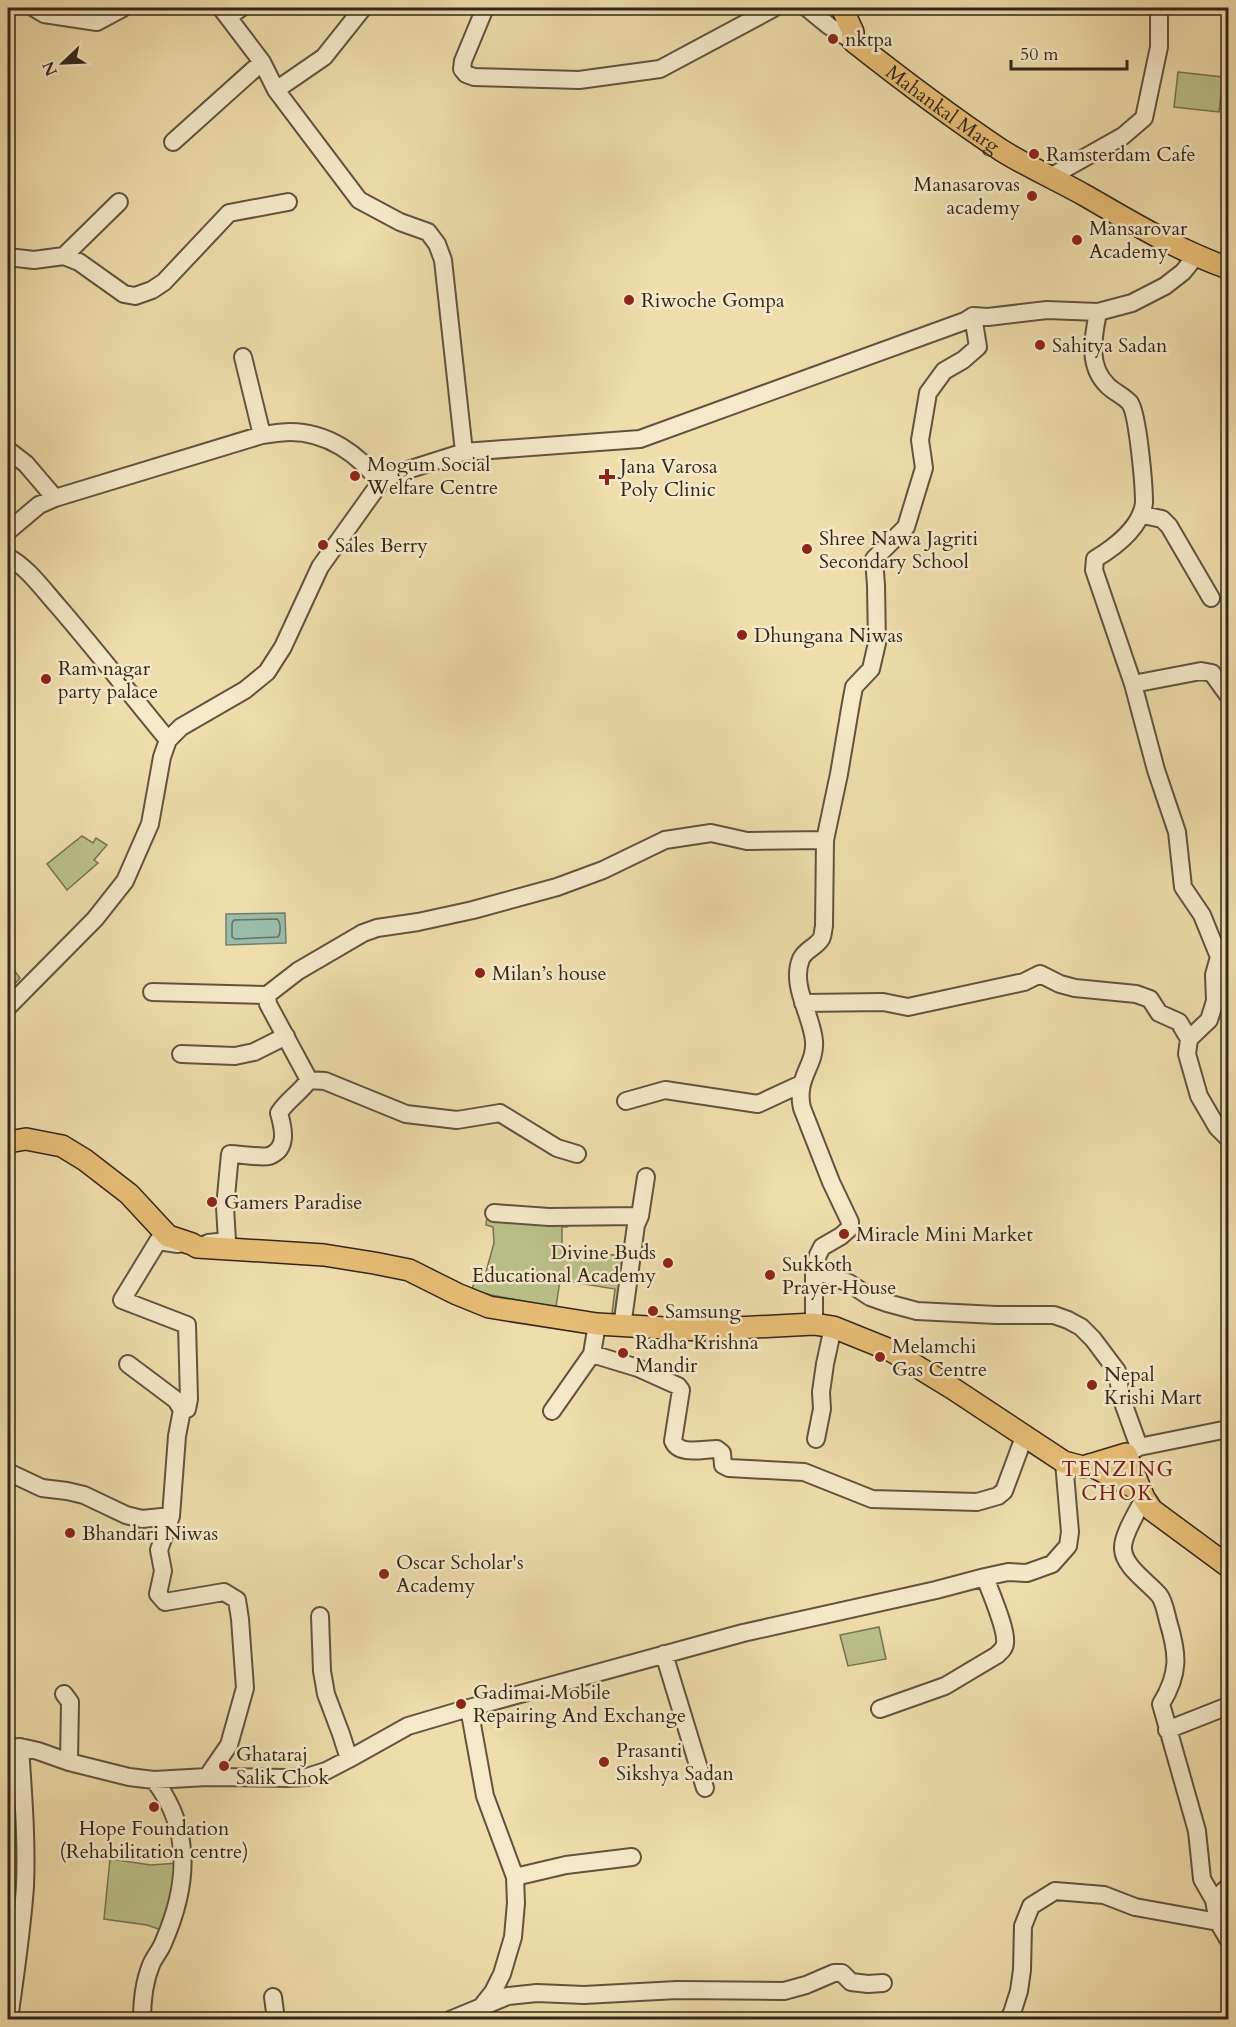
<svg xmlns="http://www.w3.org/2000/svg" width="1236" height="2027" font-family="Cardo,serif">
<rect width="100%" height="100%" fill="#efddac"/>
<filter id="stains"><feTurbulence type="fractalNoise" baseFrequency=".00333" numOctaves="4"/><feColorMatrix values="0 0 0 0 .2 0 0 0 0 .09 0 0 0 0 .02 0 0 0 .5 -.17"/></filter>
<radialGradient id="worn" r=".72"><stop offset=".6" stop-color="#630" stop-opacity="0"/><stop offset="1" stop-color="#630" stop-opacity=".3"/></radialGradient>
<path fill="#bac089" stroke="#767452" stroke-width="1.5" d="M 1178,72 L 1223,77 L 1219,112 L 1174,107 Z
M 82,836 L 93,843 L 96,838 L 107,845 L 94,860 L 98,863 L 67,890 L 47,864 Z
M 8,962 L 20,978 L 12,987 L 8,984 Z
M 487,1216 L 567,1221 L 567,1227 L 562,1227 L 562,1252 L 571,1252 L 572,1249 L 627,1257 L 619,1314 L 612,1313 L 615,1289 L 560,1280 L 556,1307 L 491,1295 L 472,1289 L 476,1277 L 484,1279 L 494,1243 L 493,1227 L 486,1225 Z
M 879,1627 L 886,1659 L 848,1666 L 840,1635 Z
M 110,1859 L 151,1865 L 178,1863 L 164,1931 L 147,1925 L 104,1919 Z"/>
<path fill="#9abcaa" stroke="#708070" stroke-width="1.5" d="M 285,913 L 286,943 L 226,945 L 226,914 Z"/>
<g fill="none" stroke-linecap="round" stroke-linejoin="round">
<path stroke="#667262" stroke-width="1.5" d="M 277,919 C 281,922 281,933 278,937 L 235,939 L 232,937 L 232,923 L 234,920 Z"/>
<g stroke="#61543e" stroke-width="20">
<path id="minor" d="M 34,8 L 44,14 L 97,22 L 123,8
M 221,8 L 262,62 L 276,90 L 359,200 L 400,222 L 428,232 L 437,244 L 443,260 L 464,452
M 485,8 L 463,61 L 462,69 L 466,74 L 474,77 L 579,80 L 660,69 L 774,8
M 807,8 L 829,26 L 853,41
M 228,17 L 241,8
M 276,90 L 324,57 L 363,8
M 173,142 L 262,62
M 1052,176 L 1123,136 L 1144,118 L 1159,47 L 1159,8
M 64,256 L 119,202
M 8,257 L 34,260 L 64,256 L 79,262 L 124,294 L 135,296 L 152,290 L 164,282 L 229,213 L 288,202
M 1098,312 C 1093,338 1087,366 1108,386 C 1114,392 1124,396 1130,403 C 1138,415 1144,485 1144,503 C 1141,527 1115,547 1095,559 L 1094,570 L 1133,684 L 1201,671 L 1212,673 L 1228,695
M 243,357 L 262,435
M 8,450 L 26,464 L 55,498
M 1143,515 L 1162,519 L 1169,526 L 1211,598
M 8,531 L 39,505 L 55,498 L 262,435 C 271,434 281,432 290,432 C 327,432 359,454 380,483
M 8,557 C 27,567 42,588 57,605 C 95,649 131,695 168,740
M 1133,684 L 1156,770 L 1177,832 L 1183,887 L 1202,915 L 1219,957 L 1214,975 L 1215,1001 L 1209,1020 L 1189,1039
M 152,992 L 267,995
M 803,1003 L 883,1002 L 908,1007 L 1024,982 L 1040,974 L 1060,984 L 1075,988 L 1136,994 L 1150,999 L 1159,1013 L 1179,1022 L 1189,1039 L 1187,1054 L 1199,1096 L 1217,1127 L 1228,1138
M 8,1007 L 95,919 L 125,881 L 150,824 L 162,757 L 168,740 L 181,727 L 245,690 L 267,672 L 283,647 L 320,567 L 380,483 L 395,474 L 464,452 L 640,439 L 965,321 L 973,316 L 988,317 L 1047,310 L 1098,312 L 1132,303 L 1165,286 L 1183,272 L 1195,257
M 181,1054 L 235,1056 L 254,1052 L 286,1036
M 309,1080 L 268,1004 L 267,995 L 298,971 L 363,933 L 377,928 L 418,922 L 473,910 L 557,887 L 603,870 L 665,840 L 711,833 L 747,841 L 825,840
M 626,1101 L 665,1090 L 758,1104 L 801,1084
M 494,1213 L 549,1217 L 640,1216
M 208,1243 L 227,1241 L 225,1207 L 230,1154 C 239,1154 261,1158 269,1156 C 289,1149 283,1127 279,1113 C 287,1100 300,1093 309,1080 L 325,1081 L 406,1114 L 457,1120 L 500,1113 L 557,1148 L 577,1154
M 178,1244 L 158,1241 L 122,1300 L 187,1325 L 189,1399 L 187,1409 L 182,1410 L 177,1436 L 171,1516 L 159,1550 L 163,1571 L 158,1594 L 165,1602 L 224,1592 L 237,1600 L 240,1619 L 245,1688 L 229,1745 L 207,1777
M 814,1272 L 828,1275 L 849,1283 L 870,1297 L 887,1303 L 917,1311 L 996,1315 L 1054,1315 L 1068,1320 L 1081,1327 L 1093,1339 L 1117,1371 L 1121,1397 L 1139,1447
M 814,1324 L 814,1272 L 818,1255 L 822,1247 L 841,1236 L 850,1228 L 850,1222 L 831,1182 L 802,1108 C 795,1078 816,1065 814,1041 C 812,1015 790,986 801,959 C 805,950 816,947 821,939 C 823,936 823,930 824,926 L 825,840 L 839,774 L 851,703 L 854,687 L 871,669 L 877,643 L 876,585 L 874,559 L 906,527 L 924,468 L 920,440 L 928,393 L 944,371 L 963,360 L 978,347 L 973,316
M 622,1327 L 636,1225 L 640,1216 L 646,1177
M 592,1354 L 638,1368 L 678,1386 L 681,1390 L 673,1441 C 679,1456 703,1449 717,1449 L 722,1453 L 723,1465 L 729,1468 L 804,1472 L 872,1499 L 977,1502 L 998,1496 L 1004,1491 L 1024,1437
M 128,1364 L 176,1400 L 182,1410
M 552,1411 L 592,1354 L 597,1324
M 816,1439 L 822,1409 L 821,1392 L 825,1364 L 833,1327
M 1130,1452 L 1139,1447 L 1228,1429
M 8,1472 L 42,1488 L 67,1491 L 84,1495 L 126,1515 L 142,1519 L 171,1516
M 1144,1498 C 1138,1511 1122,1535 1123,1549 C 1124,1567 1148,1582 1159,1595 C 1164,1601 1166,1613 1168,1621 C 1178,1654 1180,1673 1161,1704 L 1197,1831 L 1202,1879 L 1214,1900 L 1218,1922 L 1228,1939
M 320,1616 L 322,1671 L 326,1694 L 341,1734 L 349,1759
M 664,1654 L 705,1788
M 64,1694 L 70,1702 L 69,1762
M 469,1708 L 485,1796 L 515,1877 L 516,1903 L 513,1937 L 502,1974 L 493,1992 L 482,2006
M 880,1709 L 945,1686 L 997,1655 C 1001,1651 1005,1648 1005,1643 C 1007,1629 990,1592 985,1577
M 1167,1730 L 1228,1706
M 8,1748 L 20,1747 L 38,1751 L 69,1762 L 129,1777 L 154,1780 L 207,1777 L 288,1778 L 307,1777 L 326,1771 L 349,1759 L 408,1726 L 469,1708 L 743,1633 L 936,1590 L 985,1577 L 1008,1572 L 1027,1573 L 1052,1564 L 1068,1546 L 1070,1532 L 1064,1462
M 515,1877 L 566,1865 L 632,1857
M 1214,1900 L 1228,1887
M 273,1997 L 276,2020
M 9,2020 C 15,1975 22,1931 25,1886 C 27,1840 23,1793 20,1747
M 142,2020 C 142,2002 144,1982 151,1965 C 154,1957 161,1950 164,1941 C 188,1886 193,1830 154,1780
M 450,2020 L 508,1996 L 537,1993 L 584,1995 L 677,1990 L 784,1991 L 806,1985 L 834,1973 L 842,1973 L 851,1982 L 868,1984 L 883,1983
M 1008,2020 L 1012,2013 L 1019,1991 L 1022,1970 L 1023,1926 L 1031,1906 L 1055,1891 L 1104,1895 L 1135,1907 L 1218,1922"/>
</g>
<g stroke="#32271a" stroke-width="24">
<g id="major">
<path id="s1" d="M 842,8 L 853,32 L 853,41 C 901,79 950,116 1001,150 C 1028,167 1058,180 1086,196 C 1133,223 1177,250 1228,268"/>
<path d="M 8,1142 L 26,1139 L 62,1146 L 85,1160 L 129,1194 L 168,1236 L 192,1244 L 197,1247 L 324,1255 L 374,1263 L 409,1270 L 457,1294 L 489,1307 L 597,1324 L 699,1330 L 814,1324 L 833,1327 L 890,1350 L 952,1388 L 1064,1462 L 1083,1467 L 1126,1454 L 1144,1498 L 1152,1510 L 1228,1566"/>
<path d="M 1090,1465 L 1141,1491"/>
</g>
</g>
<use href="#minor" stroke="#f5e9c9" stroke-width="16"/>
<use href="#major" stroke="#e8be76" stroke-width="21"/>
</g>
<g fill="#8f2418" stroke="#f5e9c9" stroke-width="2">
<circle cx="833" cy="39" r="6"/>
<circle cx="1034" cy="154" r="6"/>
<circle cx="1032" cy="196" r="6"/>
<circle cx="1077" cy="240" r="6"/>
<circle cx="629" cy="300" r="6"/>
<circle cx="1040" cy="345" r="6"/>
<circle cx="355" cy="476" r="6"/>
<path d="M604 468h6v6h6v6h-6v6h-6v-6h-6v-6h6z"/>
<circle cx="323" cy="545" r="6"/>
<circle cx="807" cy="549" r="6"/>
<circle cx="742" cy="635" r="6"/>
<circle cx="46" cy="679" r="6"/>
<circle cx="480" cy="973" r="6"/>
<circle cx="212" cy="1202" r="6"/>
<circle cx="844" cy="1234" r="6"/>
<circle cx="668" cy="1263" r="6"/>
<circle cx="770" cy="1275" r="6"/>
<circle cx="653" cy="1311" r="6"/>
<circle cx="623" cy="1353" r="6"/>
<circle cx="880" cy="1357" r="6"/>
<circle cx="1092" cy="1385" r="6"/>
<circle cx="70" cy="1533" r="6"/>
<circle cx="384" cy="1574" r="6"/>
<circle cx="461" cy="1704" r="6"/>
<circle cx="604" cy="1762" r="6"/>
<circle cx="224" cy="1766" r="6"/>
<circle cx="154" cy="1807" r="6"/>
</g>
<g text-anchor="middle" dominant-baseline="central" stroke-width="5" stroke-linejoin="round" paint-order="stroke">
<g font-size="20" fill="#32271a" stroke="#f5e9c9" text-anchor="start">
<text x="845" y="39">nktpa</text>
<text x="1046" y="154">Ramsterdam Cafe</text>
<text x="1020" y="184" text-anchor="end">Manasarovas<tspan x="1020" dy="23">academy</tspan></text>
<text x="1089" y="228">Mansarovar<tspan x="1089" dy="23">Academy</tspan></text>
<text x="641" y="300">Riwoche Gompa</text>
<text x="1052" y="345">Sahitya Sadan</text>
<text x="367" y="464">Mogum Social<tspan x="367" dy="23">Welfare Centre</tspan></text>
<text x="620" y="466">Jana Varosa<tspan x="620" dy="23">Poly Clinic</tspan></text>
<text x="819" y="538">Shree Nawa Jagriti<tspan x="819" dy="23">Secondary School</tspan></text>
<text x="335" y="545">Sales Berry</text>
<text x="754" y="635">Dhungana Niwas</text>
<text x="58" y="668">Ram nagar<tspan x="58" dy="23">party palace</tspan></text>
<text x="492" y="973">Milan’s house</text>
<text x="224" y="1202">Gamers Paradise</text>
<text x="856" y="1234">Miracle Mini Market</text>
<text x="656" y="1252" text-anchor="end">Divine Buds<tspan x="656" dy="23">Educational Academy</tspan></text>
<text x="782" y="1264">Sukkoth<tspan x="782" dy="23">Prayer House</tspan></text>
<text x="665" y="1311">Samsung</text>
<text x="635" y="1342">Radha Krishna<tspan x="635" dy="23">Mandir</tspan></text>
<text x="892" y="1346">Melamchi<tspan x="892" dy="23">Gas Centre</tspan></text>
<text x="1104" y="1374">Nepal<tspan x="1104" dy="23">Krishi Mart</tspan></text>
<text x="82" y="1533">Bhandari Niwas</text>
<text x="396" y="1562">Oscar Scholar's<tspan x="396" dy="23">Academy</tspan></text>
<text x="473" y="1692">Gadimai Mobile<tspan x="473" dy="23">Repairing And Exchange</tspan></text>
<text x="616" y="1750">Prasanti<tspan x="616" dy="23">Sikshya Sadan</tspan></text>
<text x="236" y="1754">Ghataraj<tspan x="236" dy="23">Salik Chok</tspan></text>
<text x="154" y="1828" text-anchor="middle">Hope Foundation<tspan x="154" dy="23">(Rehabilitation centre)</tspan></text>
</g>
<g font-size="20" fill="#32271a" stroke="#f5e9c9">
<text stroke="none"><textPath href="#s1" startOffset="148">Mahankal Marg</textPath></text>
</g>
<g font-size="21" letter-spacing="1.5" fill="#7a1f14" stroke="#f5e9c9">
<text x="1118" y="1469">TENZING<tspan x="1118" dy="24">CHOK</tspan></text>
</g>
</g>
<rect width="1236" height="2027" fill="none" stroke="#efddac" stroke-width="30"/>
<rect x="9" y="9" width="1218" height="2009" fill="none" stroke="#32271a" stroke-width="3"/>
<rect x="15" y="15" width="1206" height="1997" fill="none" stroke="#32271a" stroke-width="1.5"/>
<g transform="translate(63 63) rotate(247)" stroke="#f5e9c9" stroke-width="4.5" paint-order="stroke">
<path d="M0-4.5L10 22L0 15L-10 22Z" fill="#32271a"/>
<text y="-9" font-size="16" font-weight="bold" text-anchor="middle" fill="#32271a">N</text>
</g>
<path d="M1011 60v9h116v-9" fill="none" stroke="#32271a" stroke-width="3"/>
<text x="1020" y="60" font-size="18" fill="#32271a" stroke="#f5e9c9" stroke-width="4.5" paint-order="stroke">50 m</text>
<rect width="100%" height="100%" filter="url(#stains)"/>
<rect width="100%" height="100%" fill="url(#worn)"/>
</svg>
